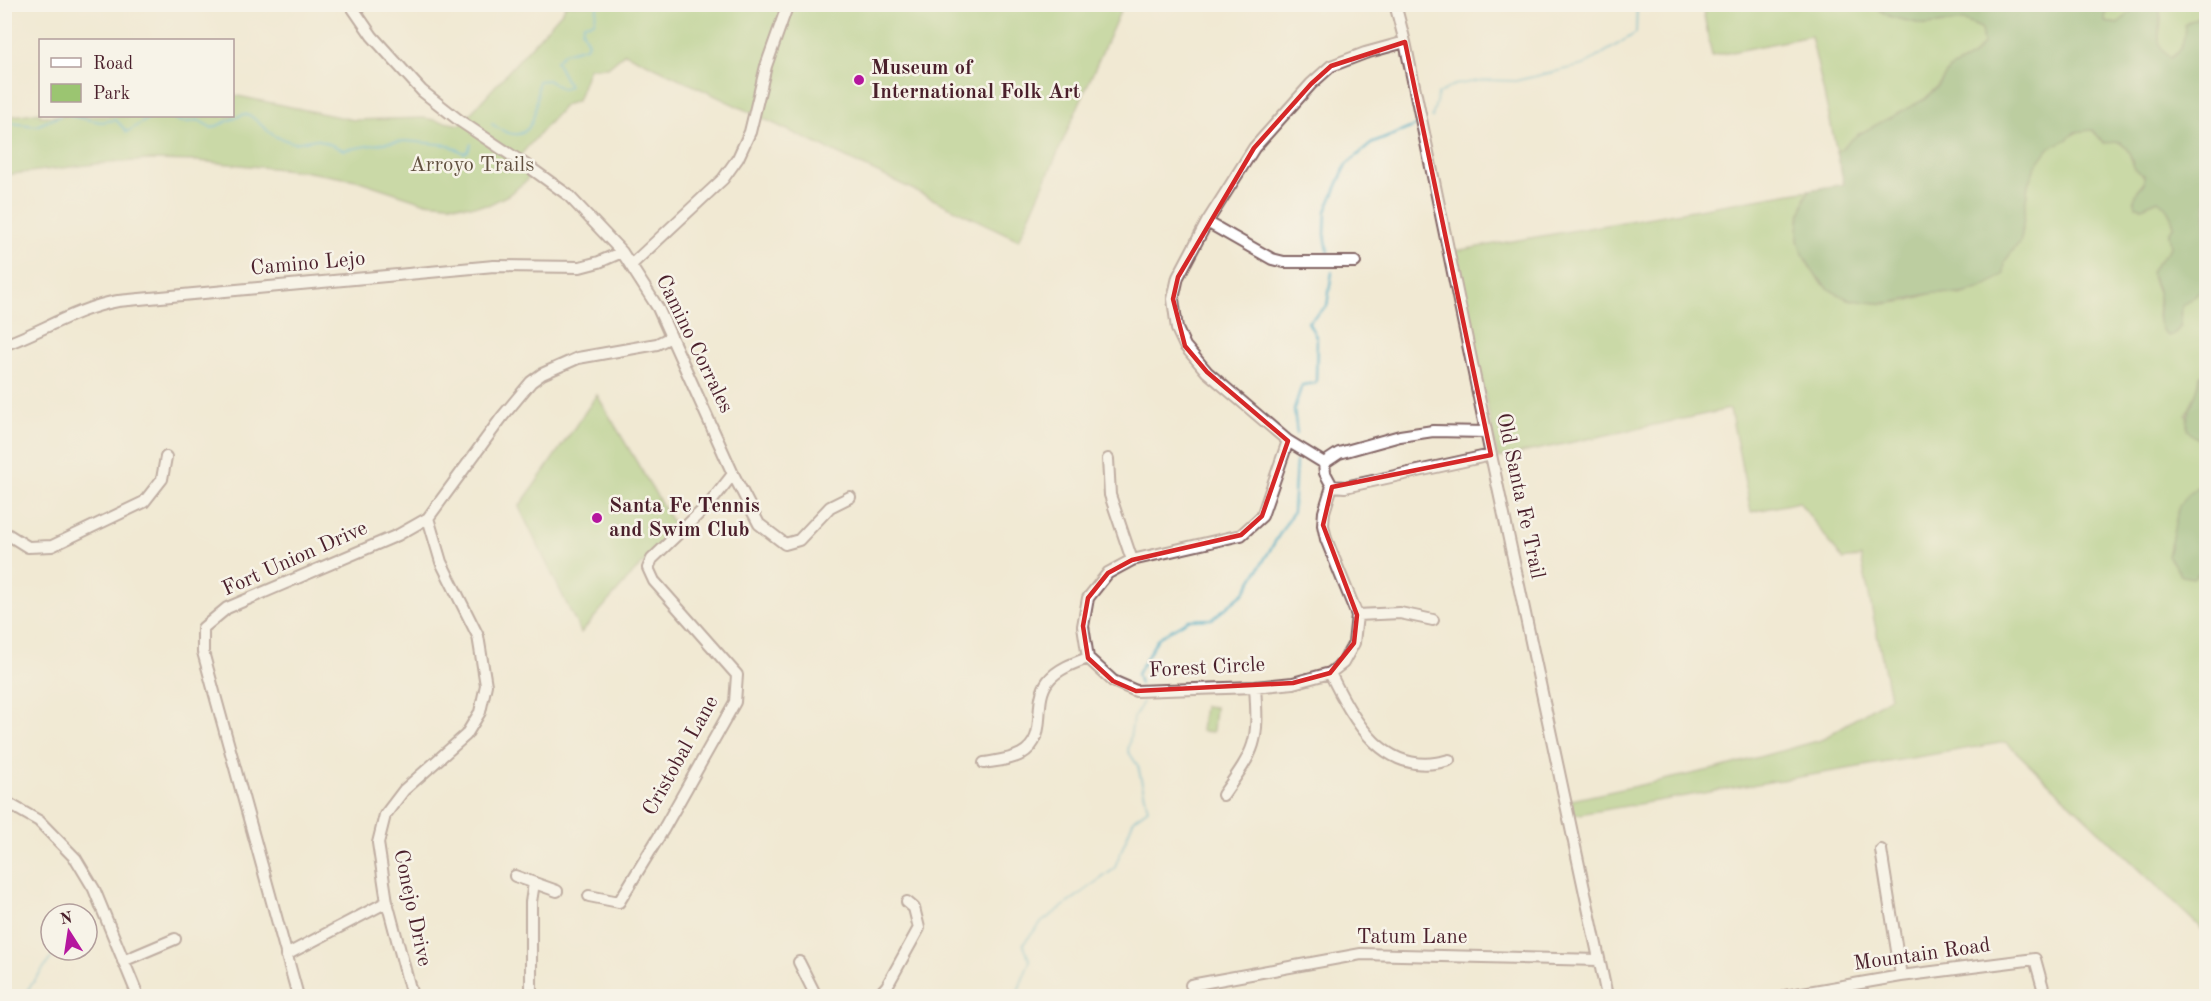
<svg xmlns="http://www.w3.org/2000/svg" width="2211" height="1001" font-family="'Old Standard TT',serif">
<rect width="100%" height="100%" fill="#f7f3e8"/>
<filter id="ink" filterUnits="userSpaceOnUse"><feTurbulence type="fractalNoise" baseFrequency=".0167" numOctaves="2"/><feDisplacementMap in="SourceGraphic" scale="12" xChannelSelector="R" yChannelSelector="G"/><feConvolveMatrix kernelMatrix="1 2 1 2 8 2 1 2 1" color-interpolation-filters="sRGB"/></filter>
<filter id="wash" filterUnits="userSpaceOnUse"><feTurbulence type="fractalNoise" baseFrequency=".008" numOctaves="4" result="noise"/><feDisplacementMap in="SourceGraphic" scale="24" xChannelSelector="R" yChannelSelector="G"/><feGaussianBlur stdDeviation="1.35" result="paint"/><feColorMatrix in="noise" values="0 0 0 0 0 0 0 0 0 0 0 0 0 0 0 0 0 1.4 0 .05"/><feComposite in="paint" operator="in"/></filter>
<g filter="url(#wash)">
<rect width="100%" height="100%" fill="#f1e9d3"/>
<path fill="#9bc571" stroke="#72724e" stroke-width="1.5" d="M 2196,4 L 2206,6 L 2206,17 L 2199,16 L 2179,52 L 2170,58 C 2151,43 2161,37 2161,18 C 2161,14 2158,9 2157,5 Z
M 566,5 L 1123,5 L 1019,240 L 625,53 L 608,67 L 589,68 L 577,101 L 565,105 L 515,161 L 531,172 L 526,181 L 508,195 L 488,205 L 471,206 L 423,202 L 356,180 L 302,171 L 198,161 L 147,160 L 96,164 L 5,175 L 5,117 L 40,112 L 40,116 L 232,116 L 233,95 L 354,120 L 424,118 L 460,125 L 562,12 Z
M 1702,5 L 1870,5 L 1891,17 L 1926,25 L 1965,21 L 1981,28 L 1983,44 L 1972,57 L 1949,69 L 1938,86 L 1925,99 L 1857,135 L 1837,152 L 1811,36 L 1712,56 Z
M 2106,5 L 2140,5 L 2119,24 L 2105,22 Z
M 2081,130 L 2092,130 C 2104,141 2117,137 2126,148 C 2134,158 2130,170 2144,175 L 2144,183 L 2138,190 L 2142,207 L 2158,200 C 2167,206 2171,214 2174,225 L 2169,234 L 2171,247 L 2150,272 L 2159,295 L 2158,318 L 2181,326 L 2182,306 L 2201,290 L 2206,278 L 2206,372 L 2200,376 L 2199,389 L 2186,415 L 2197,438 L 2206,443 L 2206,480 L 2170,545 L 2193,578 L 2206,567 L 2206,933 L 2006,742 L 1574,815 L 1571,800 L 1719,768 L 1821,740 L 1890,697 L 1861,557 L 1843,560 L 1799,502 L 1751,512 L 1730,409 L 1498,458 L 1454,251 L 1809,190 L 1799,219 L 1798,241 L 1806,261 L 1820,282 L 1847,299 L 1870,302 L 1884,304 L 1906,301 L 1936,292 L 1961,295 L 1973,289 L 2005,261 L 2021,240 L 2028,184 L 2035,167 L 2048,148 Z
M 597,395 L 677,530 L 633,573 L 581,633 L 519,507 Z
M 1204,706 L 1215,707 L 1213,732 L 1201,731 Z"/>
<path fill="#7caa63" stroke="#636447" stroke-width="1.5" d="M 1870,5 L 2106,5 L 2105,22 L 2118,24 L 2137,5 L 2159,5 C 2164,26 2150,42 2170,58 C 2183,50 2184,40 2185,25 L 2199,16 L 2206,17 L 2206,278 L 2201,290 L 2182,306 C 2180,320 2184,332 2168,336 C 2152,321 2162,313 2159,295 C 2158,287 2153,279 2150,272 L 2171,247 L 2169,234 L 2174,225 C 2171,214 2167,206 2158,200 L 2142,207 L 2136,206 L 2134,199 L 2138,190 L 2144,183 L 2144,175 C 2132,171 2134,164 2130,155 C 2128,149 2124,146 2120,142 L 2104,143 L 2092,130 L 2075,132 L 2068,139 L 2049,148 L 2035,167 L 2028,184 L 2021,240 L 2005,261 L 2004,274 C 1994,282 1972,294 1959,294 C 1951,295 1943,292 1936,293 C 1917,294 1901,304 1882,303 C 1846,302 1827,295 1809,265 C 1805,258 1799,247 1798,239 C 1797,222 1802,206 1809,190 L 1844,184 L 1837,152 L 1857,135 L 1925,99 L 1938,86 L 1949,69 L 1972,57 L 1983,44 L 1981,28 L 1965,21 L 1926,25 L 1891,17 Z
M 2206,372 L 2206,443 L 2197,438 L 2187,429 C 2186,406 2198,398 2200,376 Z
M 2206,480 L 2206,567 L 2193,578 L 2182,576 L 2168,556 L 2179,505 L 2188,494 Z"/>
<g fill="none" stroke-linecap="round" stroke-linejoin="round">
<path stroke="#42a7c2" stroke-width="2" d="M 70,116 L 101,122 L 116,120 L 127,132 L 153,116
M 171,116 C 180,124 187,123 198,120 L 212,128 L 244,114 L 251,116 L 274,136 L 294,143 L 317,139 L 344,150 L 384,143 L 405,141 L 449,145 L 464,153 L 468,151 L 471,144
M 1432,118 L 1438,94 L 1454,85 L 1484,80 L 1515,81 L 1584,65 L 1636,33 L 1637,4
M 492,124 C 533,154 537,112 538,81 L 548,80 L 562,89 L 569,86 L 556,61 L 564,53 L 586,47 L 588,43 L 582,30 L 584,24 L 594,22 L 598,4
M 4,127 L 11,123 L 36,126 L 60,116
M 1328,252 L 1325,234 L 1326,211 L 1346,165 L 1371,144 L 1415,126
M 1297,434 L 1294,409 L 1302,385 L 1316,383 L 1317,338 L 1308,322 L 1327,306 L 1332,272
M 1140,684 L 1137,674 L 1158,638 L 1188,620 L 1212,619 L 1244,593 L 1293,512 L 1296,462
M 23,996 L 57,950
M 1016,996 L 1030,961 L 1023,944 L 1042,922 L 1114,869 L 1134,819 L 1148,809 L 1138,766 L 1128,751 L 1133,719 L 1143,702"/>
</g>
</g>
<g filter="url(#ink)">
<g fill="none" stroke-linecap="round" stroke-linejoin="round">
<g stroke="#846666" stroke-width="14">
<path id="minor" d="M 350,4 L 372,36 L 422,91 L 460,121 L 532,169 L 568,195 L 622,252 L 658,308 L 733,474 L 759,524 L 785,544 L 799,540 L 830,507 L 850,497
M 1395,4 L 1405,42 L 1491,455 L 1607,996
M 1207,222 L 1272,259 L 1284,262 L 1355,262
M 631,265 L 723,179 L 738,158 L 750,132 L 766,66 L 788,4
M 4,345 C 43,331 77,308 118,301 L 494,266 L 580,267 L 599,262 L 622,252
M 1486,432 L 1433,431 L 1400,436 L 1339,453 L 1324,463 L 1325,473 L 1332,486 L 1345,487 L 1491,455
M 1288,441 L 1262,516 L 1241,535 L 1132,560 L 1108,573 L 1088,598 L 1083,626 L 1088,658 L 1113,681 L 1136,691 L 1255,687 L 1293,683 L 1330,673 L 1343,663 L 1354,643 L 1357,615 L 1326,539 L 1323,525 L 1324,512 L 1332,486
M 1108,459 L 1110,495 L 1132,560
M 1324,463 L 1288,441 L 1207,372 L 1185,346 L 1177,329 L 1173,299 L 1178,277 L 1207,222 L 1254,148 L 1311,84 L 1331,66 L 1365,53 L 1405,42
M 4,532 L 28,547 L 52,546 L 144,502 L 162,479 L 166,457
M 1357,615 L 1400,613 L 1433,620
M 1330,673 C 1354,722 1385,779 1449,760
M 984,763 C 996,761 1010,760 1021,754 C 1050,738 1031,704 1048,681 C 1057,669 1074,663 1088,658
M 1223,795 C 1256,748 1259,744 1255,687
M 4,801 L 39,821 L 76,859 L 94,889 L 138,996
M 1881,850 L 1901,976
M 515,876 L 557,891
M 589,896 L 619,902 L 663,830 L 735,702 L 737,675 L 654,581 L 648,568 L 652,559 L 711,502 L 733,474
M 286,955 L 387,902
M 123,961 L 175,939
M 799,962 L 816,996
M 1191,985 L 1361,954 L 1599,960
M 298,996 L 203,652 L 203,628 L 227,608 L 398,535 L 428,518 L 502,417 L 531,382 L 542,374 L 578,358 L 657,344 L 671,337
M 412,996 L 387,902 L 378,843 L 385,815 L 404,790 L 466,735 L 480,712 L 486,685 L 478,636 L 441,562 L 428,518
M 531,996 L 531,902 L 534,883
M 878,996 L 887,986 L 919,928 L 914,908 L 907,902
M 1785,996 L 1901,976 L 2035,959 L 2043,988"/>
</g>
<use href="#minor" stroke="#fff" stroke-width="10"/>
</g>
</g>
<path d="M0 0H2211V1001H0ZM 1405,42 L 1491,455 L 1332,487 L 1323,525 L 1357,615 L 1354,643 L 1330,673 L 1293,683 L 1136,691 L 1113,681 L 1088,658 L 1083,626 L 1088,598 L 1108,573 L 1132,560 L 1241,535 L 1262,516 L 1288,441 L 1207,372 L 1185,346 L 1173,299 L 1178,277 L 1254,148 L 1311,84 L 1331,66 Z" fill="#f1e9d3" fill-opacity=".55" fill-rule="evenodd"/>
<path fill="none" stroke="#d62828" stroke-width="4.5" stroke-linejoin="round" d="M 1405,42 L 1491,455 L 1332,487 L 1323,525 L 1357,615 L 1354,643 L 1330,673 L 1293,683 L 1136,691 L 1113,681 L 1088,658 L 1083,626 L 1088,598 L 1108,573 L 1132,560 L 1241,535 L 1262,516 L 1288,441 L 1207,372 L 1185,346 L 1173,299 L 1178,277 L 1254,148 L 1311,84 L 1331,66 Z"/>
<g fill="#b5179e" stroke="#f7f3e8" stroke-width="2">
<circle cx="859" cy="80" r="6"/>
<circle cx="597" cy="518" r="6"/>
</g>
<g text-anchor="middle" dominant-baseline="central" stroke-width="5" stroke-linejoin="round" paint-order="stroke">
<g font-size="21" font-weight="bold" fill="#4a1f2b" stroke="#f7f3e8" text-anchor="start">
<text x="871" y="68">Museum of<tspan x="871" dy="24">International Folk Art</tspan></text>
<text x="609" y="506">Santa Fe Tennis<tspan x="609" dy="24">and Swim Club</tspan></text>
</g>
<g font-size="21" fill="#625140" stroke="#f7f3e8">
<text x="472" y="165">Arroyo Trails</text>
</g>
<g font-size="21" fill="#4a1f2b" stroke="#f7f3e8">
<text transform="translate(308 264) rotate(-5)">Camino Lejo</text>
<text transform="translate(694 344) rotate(64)">Camino Corrales</text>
<text transform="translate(1520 496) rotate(78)">Old Santa Fe Trail</text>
<text transform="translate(295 559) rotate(-24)">Fort Union Drive</text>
<text transform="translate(1207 668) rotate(-3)">Forest Circle</text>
<text transform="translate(681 756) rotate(-61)">Cristobal Lane</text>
<text transform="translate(412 908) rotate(78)">Conejo Drive</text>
<text x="1412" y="937">Tatum Lane</text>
<text transform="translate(1922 955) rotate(-8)">Mountain Road</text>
</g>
</g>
<rect width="2211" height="1001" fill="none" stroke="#f7f3e8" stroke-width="24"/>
<rect x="39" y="39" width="195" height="78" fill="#f7f3e8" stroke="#b29e9c" stroke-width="1.5"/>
<rect x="51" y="58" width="30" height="9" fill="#ffffff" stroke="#b29e9c" stroke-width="1.5"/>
<text x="93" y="69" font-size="18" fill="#4a1f2b">Road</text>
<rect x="51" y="84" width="30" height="18" fill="#9bc571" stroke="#b29e9c" stroke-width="1.5"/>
<text x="93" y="99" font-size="18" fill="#4a1f2b">Park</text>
<g transform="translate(69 932) rotate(348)"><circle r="28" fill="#f7f3e8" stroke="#b29e9c" stroke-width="1.5"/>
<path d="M0-4.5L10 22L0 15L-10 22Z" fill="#b5179e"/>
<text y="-9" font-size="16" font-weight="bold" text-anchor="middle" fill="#4a1f2b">N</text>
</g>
</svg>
